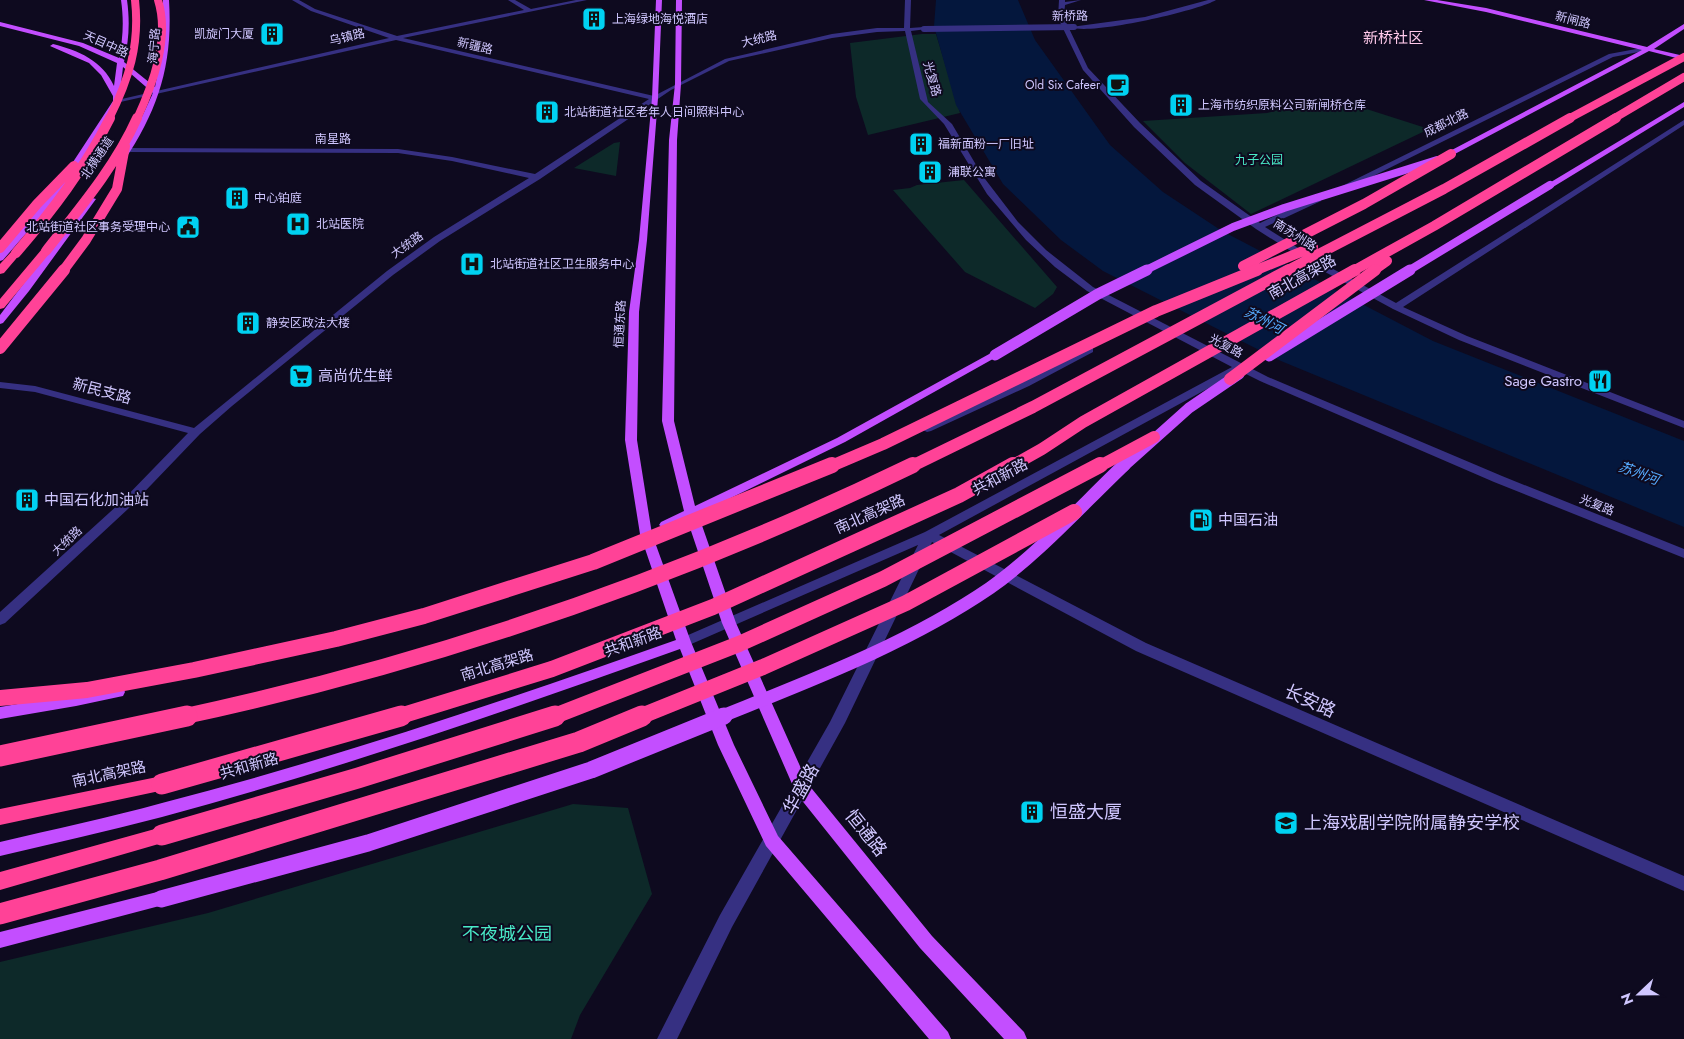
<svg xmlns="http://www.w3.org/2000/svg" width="1684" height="1039" font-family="Jost,'Noto Sans SC',sans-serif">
<rect width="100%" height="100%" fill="#0e0a1f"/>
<path fill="#0d2929" d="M 922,34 L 936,34 L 960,113 L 868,135 L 856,97 L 850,43 Z
M 1329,97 L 1429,129 L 1251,214 L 1185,163 L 1143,121 L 1267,113 Z
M 620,142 L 616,176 L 574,168 L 614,143 Z
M 964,180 L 1057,287 L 1053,294 L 1035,308 L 965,272 L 893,190 L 910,188 L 917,185 Z
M 573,804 L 628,808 L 652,894 L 580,1015 L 571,1039 L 0,1039 L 0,962 L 208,913 Z"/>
<path fill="#04173d" d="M 936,0 L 1018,0 L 1035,40 L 1110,145 L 1163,192 L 1222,231 L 1433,341 L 1684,441 L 1684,527 L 1281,361 L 1103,271 L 1061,240 L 1003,184 L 956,105 L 934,26 Z"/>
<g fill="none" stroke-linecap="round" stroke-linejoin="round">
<path fill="#363082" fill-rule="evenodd" d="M 292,0 L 299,0 L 315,9 L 397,36 L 524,10 L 508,0 L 515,0 L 531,9 L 576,0 L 587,0 L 403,38 L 654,96 L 725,59 L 832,34 L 877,28 L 904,28 L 905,0 L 911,0 L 910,28 L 924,27 L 927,29 L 911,31 L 928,102 L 952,124 L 982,175 L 1018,222 L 1046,250 L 1093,287 L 1268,377 L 1502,476 L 1684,549 L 1684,558 L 1494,482 L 1260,381 L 1240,371 L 939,535 L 1146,643 L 1684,876 L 1684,891 L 1136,651 L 932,542 L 845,723 L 732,927 L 677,1039 L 657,1039 L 720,915 L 830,722 L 918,545 L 689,645 L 679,645 L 677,642 L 679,639 L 925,532 L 1232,367 L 1087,291 L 1055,267 L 1026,240 L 987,194 L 944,124 L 920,99 L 905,31 L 877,32 L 832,38 L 729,61 L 671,90 L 540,179 L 440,241 L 393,275 L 232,406 L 200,434 L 128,509 L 5,623 L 0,625 L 0,612 L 120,503 L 188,433 L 35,392 L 0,388 L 0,382 L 35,386 L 194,428 L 387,271 L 434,237 L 529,178 L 452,161 L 398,153 L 127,152 L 124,152 L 124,148 L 398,149 L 452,157 L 535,174 L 649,99 L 396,40 L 116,103 L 113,101 L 389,38 L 311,11 Z
M 1059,0 L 1065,0 L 1065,2 L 1081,0 L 1065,5 L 1064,18 L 1088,68 L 1140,123 L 1201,181 L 1260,223 L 1315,197 L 1321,197 L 1321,201 L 1265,227 L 1322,263 L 1396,303 L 1684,120 L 1684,125 L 1403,307 L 1467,336 L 1684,421 L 1684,428 L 1459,340 L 1393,309 L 1316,267 L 1256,229 L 1195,185 L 1134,127 L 1083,70 L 1058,18 Z
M 1208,0 L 1216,0 C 1198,11 1088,36 1071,27 L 1145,17 Z
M 1647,47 L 1649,50 L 1613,57 L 1345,190 L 1338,188 L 1609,54 Z
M 1089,347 L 1093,348 L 1093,352 L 1029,386 L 931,431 L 927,432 L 921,429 Z"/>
<path fill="#c34eff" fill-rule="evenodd" d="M 121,0 L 127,0 C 130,22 129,40 124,62 L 155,87 L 163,44 L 163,0 L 169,0 C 173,64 159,108 124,161 L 118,161 L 117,159 L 140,121 L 153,93 L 123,67 L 119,101 L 60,194 L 3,260 L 0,261 L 0,252 L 54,191 L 113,101 L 113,96 L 101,75 L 89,63 L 50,46 L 53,44 C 79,51 102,60 114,86 L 117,63 L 79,46 L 0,26 L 0,22 L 83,43 L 119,58 C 123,38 124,21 121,0 Z
M 656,0 L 662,0 L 658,98 L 647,240 L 639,312 L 637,440 L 652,534 L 691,642 L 734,745 L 778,836 L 948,1032 L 951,1039 L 929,1039 L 766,846 L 718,745 L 680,649 C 509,710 337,770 162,817 C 108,831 54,843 0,856 L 0,842 C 54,829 108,818 162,803 C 336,758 506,700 676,640 L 640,534 L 625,440 L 629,312 L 639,240 L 652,98 Z
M 676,0 L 682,0 L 681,84 L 677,140 L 674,421 L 695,506 L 837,438 L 991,353 L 999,353 L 1000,355 L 845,442 L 698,514 L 736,623 L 808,784 L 932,936 L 1024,1032 L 1027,1039 L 1004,1039 L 920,948 L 796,793 L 722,623 L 687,519 L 665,529 L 659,525 L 661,522 L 684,511 L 662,421 L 669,140 L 675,84 Z
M 1424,0 L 1437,0 L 1486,8 L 1647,47 L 1684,24 L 1684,29 L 1654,49 L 1684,56 L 1684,60 L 1649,51 L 1451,156 L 1447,154 L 1448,152 L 1642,50 L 1486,12 Z
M 1684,102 L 1684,107 L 1553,187 L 1546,185 Z
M 89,197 L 96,199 L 29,291 L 3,323 L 0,324 L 0,315 Z
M 118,687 L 123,688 L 125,692 L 123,696 L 76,706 L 0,719 L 0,707 Z
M 161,891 L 167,894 L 170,899 L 167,904 L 0,948 L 0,932 Z"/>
<path fill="#ff4297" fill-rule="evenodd" d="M 46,248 L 51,251 L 50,253 L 4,308 L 0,309 L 0,299 L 42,249 Z
M 16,250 L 21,253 L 4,273 L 0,274 L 0,264 L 12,251 Z
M 162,776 L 169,779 L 172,784 L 169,789 L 0,825 L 0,809 Z
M 162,827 L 169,829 L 172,835 L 169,841 L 0,890 L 0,872 Z"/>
<path stroke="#363082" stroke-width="6" d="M 924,29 L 1074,27"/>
<path stroke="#c34eff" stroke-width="8" d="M 1144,271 L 1233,227 L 1284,208 L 1437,160
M 1408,271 L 1550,185"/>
<path stroke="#c34eff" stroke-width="11" d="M 995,355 L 1098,294 L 1147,270
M 1269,356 L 1410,270
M 1123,467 L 1189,408 L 1239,374"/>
<path stroke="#c34eff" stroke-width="13" d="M 720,717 C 812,680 908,644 990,588 C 1039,553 1080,507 1124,465"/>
<path stroke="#c34eff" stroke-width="17" d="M 161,899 L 368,843 L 591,770 L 724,716"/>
<path stroke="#ff4297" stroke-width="8" d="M 109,119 C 129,79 140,45 135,0
M 137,119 C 153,84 170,38 158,0
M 1568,119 L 1684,57
M 1613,119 L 1684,77"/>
<path stroke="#ff4297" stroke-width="10" d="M 0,248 L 37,204 L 74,166
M 46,251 C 79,209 115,167 137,118
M 16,253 C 52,211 85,168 110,118
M 1243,266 L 1364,204 L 1451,154
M 63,271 L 86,240 L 117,189 L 125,146
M 1254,271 L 1313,247
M 1286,271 L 1444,189 L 1570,118
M 1353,271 L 1434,226 L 1616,118
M 1373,271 L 1387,261"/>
<path stroke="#ff4297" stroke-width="12" d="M 0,348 L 64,270
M 1230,379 L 1375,270
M 829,467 L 883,444 L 1156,311 L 1257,270
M 910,467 L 1033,407 L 1289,270
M 1010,467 L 1042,449 L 1083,422 L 1355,270
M 1098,467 L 1154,437"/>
<path stroke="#ff4297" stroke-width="16" d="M 0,698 L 87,690 L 194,670 L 336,639 L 424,616 L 593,562 L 832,465
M 181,717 C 433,663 680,578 913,465
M 397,717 L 552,669 L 713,607 L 959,495 L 1013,465
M 552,717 L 739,644 L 883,579 L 1100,465
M 639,717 L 763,667 L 906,603 L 1074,512"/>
<path stroke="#ff4297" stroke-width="21" d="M 0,756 L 187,716
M 162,784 L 401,716
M 162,835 L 358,778 L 555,716
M 0,914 L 160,870 L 579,742 L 642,716"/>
</g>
<defs>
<g id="building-square" transform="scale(1.25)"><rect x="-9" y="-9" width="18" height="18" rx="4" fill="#00d2f2" stroke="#0e0a1f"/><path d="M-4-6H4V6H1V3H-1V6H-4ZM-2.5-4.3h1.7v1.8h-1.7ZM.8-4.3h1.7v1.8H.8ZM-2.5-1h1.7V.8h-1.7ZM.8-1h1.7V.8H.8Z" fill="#111"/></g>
<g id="cafe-square" transform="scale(1.25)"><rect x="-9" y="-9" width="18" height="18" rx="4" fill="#00d2f2" stroke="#0e0a1f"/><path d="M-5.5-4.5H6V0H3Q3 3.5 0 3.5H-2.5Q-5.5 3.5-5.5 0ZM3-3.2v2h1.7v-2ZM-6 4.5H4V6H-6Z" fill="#111"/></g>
<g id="hospital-square" transform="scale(1.25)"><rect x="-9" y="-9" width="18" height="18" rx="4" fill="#00d2f2" stroke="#0e0a1f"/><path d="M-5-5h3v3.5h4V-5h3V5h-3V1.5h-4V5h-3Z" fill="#111"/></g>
<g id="civic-square" transform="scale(1.25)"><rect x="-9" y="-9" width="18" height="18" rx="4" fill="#00d2f2" stroke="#0e0a1f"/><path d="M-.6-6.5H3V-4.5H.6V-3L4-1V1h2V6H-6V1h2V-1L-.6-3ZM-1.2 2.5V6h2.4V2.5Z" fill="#111"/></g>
<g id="supermarket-square" transform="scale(1.25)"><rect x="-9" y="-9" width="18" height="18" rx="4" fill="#00d2f2" stroke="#0e0a1f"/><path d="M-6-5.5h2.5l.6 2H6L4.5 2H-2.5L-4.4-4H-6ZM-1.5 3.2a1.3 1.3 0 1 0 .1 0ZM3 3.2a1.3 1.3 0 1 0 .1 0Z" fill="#111"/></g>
<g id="restaurant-square" transform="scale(1.25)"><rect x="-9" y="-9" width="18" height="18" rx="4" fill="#00d2f2" stroke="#0e0a1f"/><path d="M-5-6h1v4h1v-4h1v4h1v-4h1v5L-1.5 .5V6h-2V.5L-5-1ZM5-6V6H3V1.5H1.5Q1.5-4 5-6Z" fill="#111"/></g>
<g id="fuel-square" transform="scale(1.25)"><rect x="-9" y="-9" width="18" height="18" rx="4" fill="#00d2f2" stroke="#0e0a1f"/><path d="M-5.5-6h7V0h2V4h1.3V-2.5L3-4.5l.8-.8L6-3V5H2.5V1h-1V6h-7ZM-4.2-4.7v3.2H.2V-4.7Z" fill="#111"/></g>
<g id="school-square" transform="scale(1.25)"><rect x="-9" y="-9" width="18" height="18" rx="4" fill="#00d2f2" stroke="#0e0a1f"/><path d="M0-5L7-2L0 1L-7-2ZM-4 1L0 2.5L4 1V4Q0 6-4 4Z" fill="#111"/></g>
</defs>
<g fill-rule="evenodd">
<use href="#building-square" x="594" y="19"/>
<use href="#building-square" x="272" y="34"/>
<use href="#cafe-square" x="1118" y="85"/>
<use href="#building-square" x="1181" y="105"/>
<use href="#building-square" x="547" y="112"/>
<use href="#building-square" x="921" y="144"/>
<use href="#building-square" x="930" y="172"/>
<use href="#building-square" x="237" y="198"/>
<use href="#hospital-square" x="298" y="224"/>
<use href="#civic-square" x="188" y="227"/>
<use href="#hospital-square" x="472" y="264"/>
<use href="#building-square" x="248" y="323"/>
<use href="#supermarket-square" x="301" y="376"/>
<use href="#restaurant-square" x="1600" y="381"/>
<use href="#building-square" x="27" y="500"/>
<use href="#fuel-square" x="1201" y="520"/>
<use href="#building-square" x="1032" y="812"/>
<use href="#school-square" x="1286" y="823"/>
</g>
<g text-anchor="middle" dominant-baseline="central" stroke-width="4" stroke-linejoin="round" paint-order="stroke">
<g font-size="12" fill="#d0c7ff" stroke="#0e0a1f">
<text transform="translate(1070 16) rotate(-1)">新桥路</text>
<text transform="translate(1573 20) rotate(14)">新闸路</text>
<text transform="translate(347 37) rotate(-13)">乌镇路</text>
<text transform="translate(759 39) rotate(-13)">大统路</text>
<text transform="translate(106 44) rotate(24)">天目中路</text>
<text transform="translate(154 46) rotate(-85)">海宁路</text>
<text transform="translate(475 46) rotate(13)">新疆路</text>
<text transform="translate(932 79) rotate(74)">光复路</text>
<text transform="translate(1446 123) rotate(-26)">成都北路</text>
<text x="333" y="139">南星路</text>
<text transform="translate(97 158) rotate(-56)">北横通道</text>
<text transform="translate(1295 235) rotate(32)">南苏州路</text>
<text transform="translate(407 245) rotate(-35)">大统路</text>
<text transform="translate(620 324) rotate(-87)">恒通东路</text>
<text transform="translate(1226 346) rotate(28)">光复路</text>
<text transform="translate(1597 505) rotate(22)">光复路</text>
<text transform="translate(67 541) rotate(-43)">大统路</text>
</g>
<g font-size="12" fill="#d0c7ff" stroke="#0e0a1f" text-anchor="start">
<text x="612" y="19">上海绿地海悦酒店</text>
<text x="254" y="34" text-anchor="end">凯旋门大厦</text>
<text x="1100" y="85" text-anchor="end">Old Six Cafeer</text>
<text x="1198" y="105">上海市纺织原料公司新闸桥仓库</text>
<text x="564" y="112">北站街道社区老年人日间照料中心</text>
<text x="938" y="144">福新面粉一厂旧址</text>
<text x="948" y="172">浦联公寓</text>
<text x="254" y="198">中心铂庭</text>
<text x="316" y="224">北站医院</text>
<text x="170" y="227" text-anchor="end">北站街道社区事务受理中心</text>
<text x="490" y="264">北站街道社区卫生服务中心</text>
<text x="266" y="323">静安区政法大楼</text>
</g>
<g font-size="12" fill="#49eac7" stroke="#0e0a1f">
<text x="1259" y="160">九子公园</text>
</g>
<g font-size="14" font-style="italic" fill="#55abff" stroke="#0e0a1f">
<text transform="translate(1264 320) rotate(27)">苏州河</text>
<text transform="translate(1639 473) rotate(20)">苏州河</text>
</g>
<g font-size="15" fill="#ffc9ea" stroke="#0e0a1f">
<text x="1393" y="38">新桥社区</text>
</g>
<g font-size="15" fill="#d0c7ff" stroke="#0e0a1f">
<text transform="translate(1302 277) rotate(-29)">南北高架路</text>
<text transform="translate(102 391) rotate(15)">新民支路</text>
<text transform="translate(1000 477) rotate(-28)">共和新路</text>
<text transform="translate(870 514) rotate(-24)">南北高架路</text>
<text transform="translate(633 642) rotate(-20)">共和新路</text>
<text transform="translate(497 665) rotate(-17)">南北高架路</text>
<text transform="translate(249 766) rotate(-16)">共和新路</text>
<text transform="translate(109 774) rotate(-12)">南北高架路</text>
</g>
<g font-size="15" fill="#d0c7ff" stroke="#0e0a1f" text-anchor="start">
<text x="318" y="376">高尚优生鲜</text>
<text x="1582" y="381" text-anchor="end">Sage Gastro</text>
<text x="44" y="500">中国石化加油站</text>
<text x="1218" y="520">中国石油</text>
</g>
<g font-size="18" fill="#d0c7ff" stroke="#0e0a1f">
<text transform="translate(1310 701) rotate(24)">长安路</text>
<text transform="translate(801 789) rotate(-61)">华盛路</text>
<text transform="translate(866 833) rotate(51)">恒通路</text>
</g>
<g font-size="18" fill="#d0c7ff" stroke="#0e0a1f" text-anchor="start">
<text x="1050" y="812">恒盛大厦</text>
<text x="1304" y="823">上海戏剧学院附属静安学校</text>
</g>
<g font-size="18" fill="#49eac7" stroke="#0e0a1f">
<text x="507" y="934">不夜城公园</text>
</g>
</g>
<g transform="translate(1639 994) rotate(248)" stroke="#0e0a1f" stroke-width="4" paint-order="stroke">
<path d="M0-4L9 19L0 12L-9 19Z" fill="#d0c7ff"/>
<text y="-8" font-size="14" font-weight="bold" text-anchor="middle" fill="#d0c7ff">N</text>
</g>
</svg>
